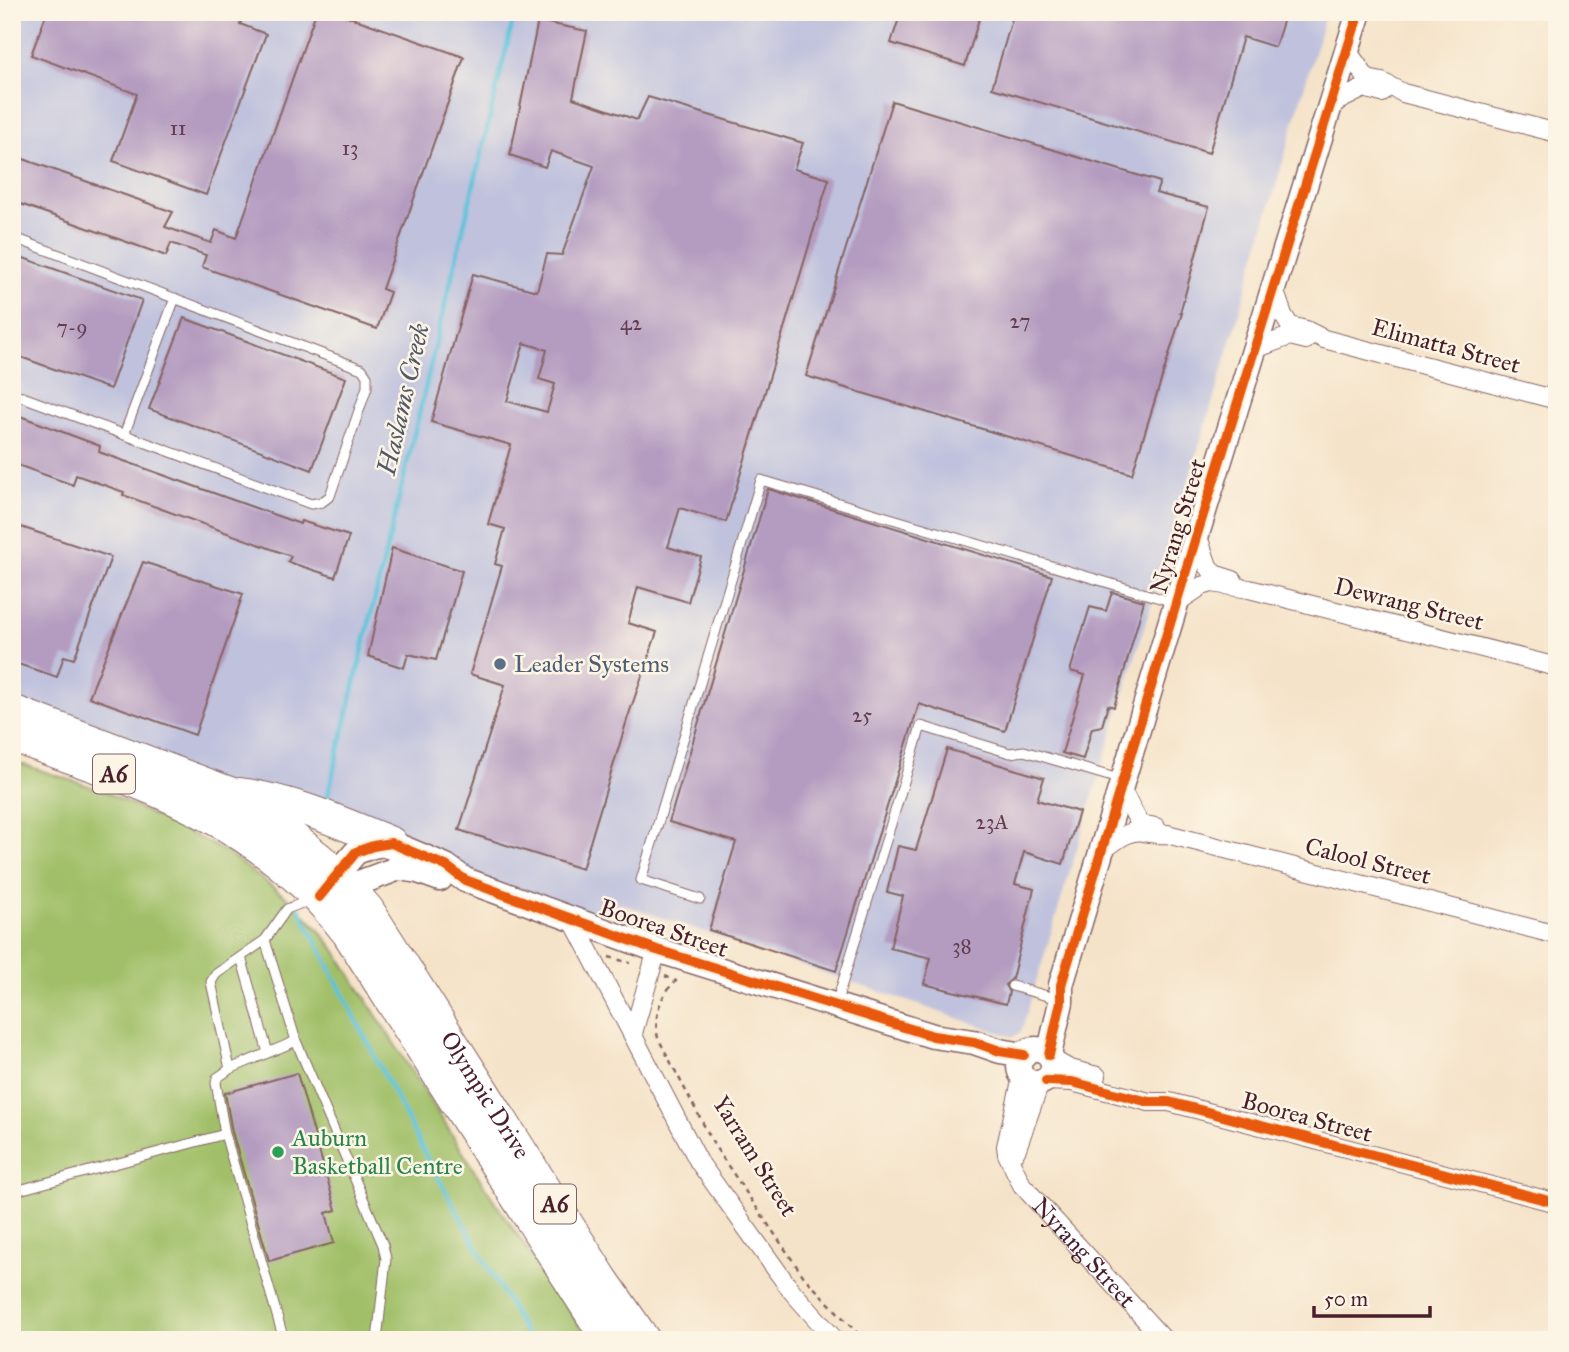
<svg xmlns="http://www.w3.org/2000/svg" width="1569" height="1352" font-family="'IM FELL Great Primer',serif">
<rect width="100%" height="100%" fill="#fcf5e5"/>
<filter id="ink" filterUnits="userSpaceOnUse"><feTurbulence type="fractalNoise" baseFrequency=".0143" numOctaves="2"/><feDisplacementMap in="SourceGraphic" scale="14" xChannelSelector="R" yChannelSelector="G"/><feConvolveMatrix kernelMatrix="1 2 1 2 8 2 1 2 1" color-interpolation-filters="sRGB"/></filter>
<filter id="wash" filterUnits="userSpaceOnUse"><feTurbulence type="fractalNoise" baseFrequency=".00686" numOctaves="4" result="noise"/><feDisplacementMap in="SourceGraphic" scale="28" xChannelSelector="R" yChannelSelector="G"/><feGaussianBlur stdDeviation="1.57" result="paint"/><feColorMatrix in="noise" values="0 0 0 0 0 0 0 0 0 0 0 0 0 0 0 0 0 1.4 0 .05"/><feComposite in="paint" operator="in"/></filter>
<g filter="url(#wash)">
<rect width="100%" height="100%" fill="#f5e3c9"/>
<path fill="#c0c2dd" d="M 12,12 L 1326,12 L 1233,335 L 1021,1032 L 1013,1037 L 619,903 L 572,919 L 12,711 Z"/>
<path fill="#a0bf67" stroke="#756f49" stroke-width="2" d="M 12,761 L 104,791 L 223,850 L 286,897 L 312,922 L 333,947 L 485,1187 L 589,1340 L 12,1340 Z"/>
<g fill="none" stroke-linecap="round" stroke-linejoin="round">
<path stroke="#5dc3da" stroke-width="4.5" d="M 328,795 L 515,12
M 299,908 L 425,1154 L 529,1340"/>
</g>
<g id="blocks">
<path fill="#b49bc0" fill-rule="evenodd" d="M 47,12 L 245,12 L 240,24 L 266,34 L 206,195 L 113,161 L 137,94 L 31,55 Z
M 316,12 L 335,12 L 464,57 L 382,289 L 390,292 L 377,329 L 202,267 L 206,255 L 171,243 L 166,256 L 12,201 L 12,155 L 173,212 L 165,227 L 211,243 L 216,230 L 236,238 Z
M 901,12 L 981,12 L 965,66 L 891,43 Z
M 1014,12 L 1286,12 L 1275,47 L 1243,37 L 1209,153 L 992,88 Z
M 538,21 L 587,31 L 573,98 L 637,120 L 648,97 L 803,143 L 794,169 L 829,179 L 726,522 L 680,508 L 668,547 L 701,557 L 688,602 L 638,587 L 628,623 L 657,632 L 627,720 L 582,869 L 459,830 L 505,685 L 470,674 L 502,566 L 495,564 L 505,529 L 488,524 L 511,445 L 431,422 L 473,274 L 537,291 L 547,254 L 562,255 L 594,166 L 551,151 L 545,167 L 510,155 ZM 524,343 L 547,350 L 539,379 L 555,384 L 547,412 L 507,401 Z
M 892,101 L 1160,182 L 1156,193 L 1209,207 L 1180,313 L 1182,313 L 1132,474 L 806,376 Z
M 12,254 L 142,300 L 110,389 L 12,354 Z
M 184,318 L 346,378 L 312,470 L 149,409 Z
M 12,413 L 100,446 L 99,452 L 300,524 L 301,521 L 349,536 L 335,577 L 288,562 L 291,556 L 123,495 L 124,492 L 76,475 L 73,485 L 12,463 Z
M 768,489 L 1052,576 L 1005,731 L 919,704 L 836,971 L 709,930 L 736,842 L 669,822 Z
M 12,524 L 111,557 L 74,659 L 64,656 L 57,677 L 12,662 Z
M 392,548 L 462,571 L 436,660 L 408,654 L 404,668 L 368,656 Z
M 143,562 L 243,594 L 195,735 L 89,697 Z
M 1112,592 L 1144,601 L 1114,707 L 1108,705 L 1102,726 L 1092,728 L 1083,759 L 1062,753 L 1085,675 L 1070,671 L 1090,607 L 1106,611 Z
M 947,749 L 1044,778 L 1037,800 L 1079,812 L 1063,864 L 1024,852 L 1015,884 L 1034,889 L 1012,979 L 1005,985 L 1009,992 L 1006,1004 L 924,984 L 931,958 L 890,948 L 903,896 L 887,892 L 898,846 L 916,850 Z
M 297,1073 L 336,1210 L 326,1213 L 334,1243 L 269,1261 L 232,1132 L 225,1093 Z"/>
</g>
</g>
<g filter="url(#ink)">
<use href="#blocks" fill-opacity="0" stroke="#866462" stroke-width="2"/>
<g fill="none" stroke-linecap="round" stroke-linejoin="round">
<g stroke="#866462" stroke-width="11">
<path id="lane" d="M 12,237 L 362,369 L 367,376 L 367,387 L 330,496 L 322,502 L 311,504 L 12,393
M 124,435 L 175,298
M 312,899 L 287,909 L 265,940 L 296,1041 L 383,1245 L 386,1259 L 377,1340
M 700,899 L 641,880 L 761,480 L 1173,602
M 265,940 L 216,974 L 211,982 L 230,1069 L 296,1041
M 241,957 L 268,1053
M 1012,986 L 1051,997
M 836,1004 L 921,726 L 1010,753 L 1024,751 L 1122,780
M 225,1134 L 216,1083 L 217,1078 L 230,1069
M 12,1192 L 225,1134 L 284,1340"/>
</g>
<g stroke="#866462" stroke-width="20">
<g id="street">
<path d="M 1347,50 L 1367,79 L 1382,82 L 1403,93 L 1557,133"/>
<path d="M 1330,105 L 1364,88 L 1382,93"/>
<path d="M 1274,289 L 1283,315 L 1290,326 L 1306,330 L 1324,339 L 1557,400"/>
<path d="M 1255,349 L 1290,336 L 1306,340"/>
<path d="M 1197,534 L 1208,566 L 1214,574 L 1233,580"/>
<path d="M 1176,603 L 1202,586 L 1212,583 L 1249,589 L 1557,667"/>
<path d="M 1120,787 L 1140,824 L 1156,827"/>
<path d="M 1101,852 C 1113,843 1127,829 1143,832 C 1152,833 1158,835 1167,834 L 1557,935"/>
<path d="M 572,919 L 699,1162 L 790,1289 L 835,1340"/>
<path d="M 633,1033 L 657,950"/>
<path d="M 1052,1059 L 1070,1069 L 1097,1076"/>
<path id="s1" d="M 1022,1077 L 1006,1146 L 1007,1154 L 1022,1185 L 1164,1340"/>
<path d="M 1046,1081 L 1072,1082 L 1149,1102 L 1169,1102 L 1557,1203"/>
<path d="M 1016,1151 L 1040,1083"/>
</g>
</g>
<g stroke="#866462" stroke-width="27">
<path id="secondary" d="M 326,887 L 356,852 L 373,846 L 391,843 L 446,866 L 465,880 L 657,950 L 933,1036 L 974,1042 L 1000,1051 L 1024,1055
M 332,893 L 399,868 L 418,871 L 440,879
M1019 1066a17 17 0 1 1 34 0a17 17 0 1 1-34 0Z
M 1049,1055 L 1061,1002 L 1061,985 L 1197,534 L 1359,12"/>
</g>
<g stroke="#866462" stroke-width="34">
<g id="highway">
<path id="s2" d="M 12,711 L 232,794 L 269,819 L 316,856 L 337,874 L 368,910 L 602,1279 L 644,1340"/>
<path d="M 12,736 C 144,784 259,817 348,933 L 608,1340"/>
<path d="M 240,794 C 294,801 341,823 391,843"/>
</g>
</g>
<path stroke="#866462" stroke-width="2.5" stroke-dasharray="5 5" stroke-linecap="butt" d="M 609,957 L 630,963
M 665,976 L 676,981 C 660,994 653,1018 658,1038 L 716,1148 L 739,1182 L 804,1277 L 864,1340"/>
<use href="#lane" stroke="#fff" stroke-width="9"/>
<use href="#street" stroke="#fff" stroke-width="18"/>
<use href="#secondary" stroke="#fff" stroke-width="24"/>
<use href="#highway" stroke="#fff" stroke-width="32"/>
<g stroke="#fcf5e5" stroke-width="15">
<path id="cycleway" d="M 319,897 L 356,852 L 373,846 L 391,843 L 446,866 L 465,880 L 657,950 L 933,1036 L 974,1042 L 1000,1051 L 1024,1055
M 1049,1055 L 1061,1002 L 1061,985 L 1197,534 L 1359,12
M 1046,1081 L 1072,1082 L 1149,1102 L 1169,1102 L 1557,1203"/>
</g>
<use href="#cycleway" stroke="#e8590c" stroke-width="10"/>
</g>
</g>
<circle fill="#5c6f8a" stroke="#fcf5e5" stroke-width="2.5" cx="500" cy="664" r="7"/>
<circle fill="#2e9e5b" stroke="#fcf5e5" stroke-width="2.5" cx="278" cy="1152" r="7"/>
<g text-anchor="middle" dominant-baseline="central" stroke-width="5" stroke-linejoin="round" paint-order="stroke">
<g font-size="21" fill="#643e50">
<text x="178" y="128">11</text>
<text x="350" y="148">13</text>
<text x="1020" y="321">27</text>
<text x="631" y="323">42</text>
<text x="72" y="327">7-9</text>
<text x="862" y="715">25</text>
<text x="992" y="822">23A</text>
<text x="962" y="946">38</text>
</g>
<g fill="#fcf5e5" stroke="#7f5f63" stroke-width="2">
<rect x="93" y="754.5" width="42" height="39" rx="5"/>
<rect x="534" y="1184.5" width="42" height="39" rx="5"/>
</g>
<g font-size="23" font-weight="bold" fill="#4a1f2b">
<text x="114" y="774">A6</text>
<text x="555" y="1204">A6</text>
</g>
<g font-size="24" fill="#4a1f2b" stroke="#fcf5e5">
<text transform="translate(1446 346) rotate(15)">Elimatta Street</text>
<text transform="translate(1178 526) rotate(-73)">Nyrang Street</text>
<text transform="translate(1409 604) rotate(14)">Dewrang Street</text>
<text transform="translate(1368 861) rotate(14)">Calool Street</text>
<text transform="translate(664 928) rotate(19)">Boorea Street</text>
<text stroke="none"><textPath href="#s2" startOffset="634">Olympic Drive</textPath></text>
<text transform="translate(1307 1117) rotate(15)">Boorea Street</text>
<text transform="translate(755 1156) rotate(58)">Yarram Street</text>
<text stroke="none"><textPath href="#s1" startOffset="205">Nyrang Street</textPath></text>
</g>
<g font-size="24" fill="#4e5e75" stroke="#fcf5e5" text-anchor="start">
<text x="514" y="664">Leader Systems</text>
</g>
<g font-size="24" fill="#27864d" stroke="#fcf5e5" text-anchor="start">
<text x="292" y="1138">Auburn<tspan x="292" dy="28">Basketball Centre</tspan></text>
</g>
<g font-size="26" font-style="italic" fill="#515868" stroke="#fcf5e5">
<text transform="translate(403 399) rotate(-77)">Haslams Creek</text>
</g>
</g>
<rect width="1569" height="1352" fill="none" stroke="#fcf5e5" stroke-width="42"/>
<path d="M1314 1306v10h116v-10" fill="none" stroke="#4a1f2b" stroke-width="3.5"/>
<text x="1324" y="1306" font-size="21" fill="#4a1f2b" stroke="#fcf5e5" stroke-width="5" paint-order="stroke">50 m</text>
</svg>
